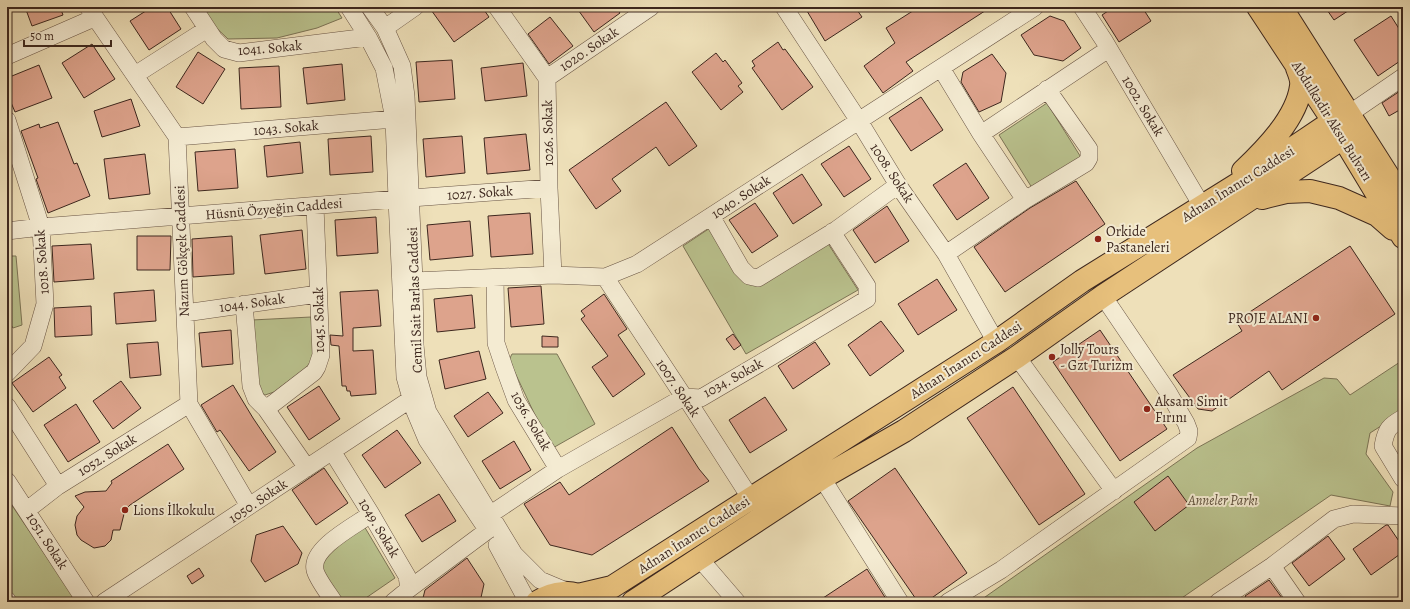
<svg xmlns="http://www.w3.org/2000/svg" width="1410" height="609" font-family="Alegreya,serif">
<rect width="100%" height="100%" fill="#eee0b9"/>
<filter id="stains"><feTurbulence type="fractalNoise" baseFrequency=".005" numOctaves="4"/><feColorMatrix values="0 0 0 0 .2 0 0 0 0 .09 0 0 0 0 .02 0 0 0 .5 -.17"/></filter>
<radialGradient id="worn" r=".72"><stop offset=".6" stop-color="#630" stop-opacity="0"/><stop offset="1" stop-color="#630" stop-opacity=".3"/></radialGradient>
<path fill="#bac28e" stroke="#7c7456" d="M 198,7 L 335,7 L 342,18 L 317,28 L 277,38 L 228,39 L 206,18 Z
M 1047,103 L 1082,159 L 1034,191 L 999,135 Z
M 710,228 L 742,281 L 749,283 L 827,242 L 858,290 L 746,354 L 683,246 Z
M 7,256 L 16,256 L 22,325 L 13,328 L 7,318 Z
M 311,317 L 315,355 L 311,364 L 274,392 L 265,395 L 259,391 L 252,320 Z
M 512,354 L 557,354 L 595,424 L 551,449 L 509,360 Z
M 1403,360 L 1403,412 L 1370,433 L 1366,454 L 1393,492 L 1390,506 L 1331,495 L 1176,602 L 978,602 L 1197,448 L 1324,378 L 1337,379 L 1350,395 Z
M 7,498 L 73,596 L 65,602 L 16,602 L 7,589 Z
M 364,526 L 395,578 L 360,602 L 342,602 L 319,570 L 327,552 Z"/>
<path fill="#dda38c" stroke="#3d271e" d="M 25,7 L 60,7 L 63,15 L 32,26 Z
M 152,7 L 167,7 L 181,29 L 149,50 L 130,21 Z
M 429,7 L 482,7 L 489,17 L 454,42 Z
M 576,7 L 616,7 L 620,13 L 594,32 Z
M 814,7 L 855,7 L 862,17 L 825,41 L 807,11 Z
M 919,7 L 991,7 L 906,62 L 913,71 L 883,93 L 864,66 L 895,43 L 886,28 Z
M 1114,7 L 1142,7 L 1151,21 L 1119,42 L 1102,15 Z
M 1325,7 L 1354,7 L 1334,20 Z
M 1050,16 L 1064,21 L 1081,48 L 1063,61 L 1034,55 L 1021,35 Z
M 1391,16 L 1403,35 L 1403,59 L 1378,76 L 1354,40 Z
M 550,17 L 573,46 L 549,64 L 528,34 Z
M 778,42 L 783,50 L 785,49 L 813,87 L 782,110 L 752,68 L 755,66 L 752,61 Z
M 92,44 L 115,79 L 84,98 L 62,63 Z
M 198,52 L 225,69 L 203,104 L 176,87 Z
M 716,53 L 723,62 L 725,60 L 742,83 L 738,86 L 743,92 L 721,110 L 692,72 Z
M 992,54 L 1006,73 L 1001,102 L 979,112 L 961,82 L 963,72 Z
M 452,60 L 455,99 L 419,102 L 416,62 Z
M 523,63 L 527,96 L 485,101 L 481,68 Z
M 342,64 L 345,100 L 307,104 L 303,68 Z
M 39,65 L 52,98 L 15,112 L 7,93 L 7,78 Z
M 279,66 L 281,107 L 241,109 L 239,68 Z
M 1403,89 L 1403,99 L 1399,102 L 1403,108 L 1389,116 L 1382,103 Z
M 921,97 L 943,130 L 911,151 L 889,118 Z
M 131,99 L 140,126 L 102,137 L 94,111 Z
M 666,102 L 697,146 L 669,166 L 656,147 L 612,179 L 621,191 L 596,209 L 569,170 Z
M 58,122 L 74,164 L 77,163 L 90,196 L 48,213 L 36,179 L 38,178 L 21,131 L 39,124 L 40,128 Z
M 526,134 L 530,170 L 487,174 L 484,138 Z
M 371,136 L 373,172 L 330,175 L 328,139 Z
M 462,136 L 465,173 L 426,177 L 423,139 Z
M 300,142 L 303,173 L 267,177 L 264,146 Z
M 849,146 L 871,179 L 844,197 L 821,164 Z
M 235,149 L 238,188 L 198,191 L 195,152 Z
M 145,154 L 150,194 L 109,199 L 104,159 Z
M 966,163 L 989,198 L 957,220 L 933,185 Z
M 802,174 L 822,205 L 793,224 L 773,193 Z
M 1076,181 L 1105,224 L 1005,292 L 974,247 L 1030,208 Z
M 755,203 L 778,236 L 752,253 L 729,220 Z
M 887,206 L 909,241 L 875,263 L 853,230 Z
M 530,213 L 533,254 L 491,257 L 488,216 Z
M 376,217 L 378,253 L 337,256 L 335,220 Z
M 470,221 L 473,256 L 430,260 L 427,225 Z
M 302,230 L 306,269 L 265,274 L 260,235 Z
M 137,236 L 171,236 L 170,270 L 137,270 Z
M 232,236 L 234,274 L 193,277 L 192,239 Z
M 91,244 L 94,279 L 54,282 L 52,246 Z
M 1350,246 L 1395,314 L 1282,390 L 1269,371 L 1212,411 L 1198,409 L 1173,375 L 1242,331 L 1236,321 Z
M 937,279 L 957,310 L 918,335 L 898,304 Z
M 541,286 L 544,324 L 511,327 L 508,288 Z
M 154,290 L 156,321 L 116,324 L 114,293 Z
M 378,290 L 381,326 L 353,328 L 353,351 L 373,350 L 376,394 L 351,396 L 350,391 L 347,391 L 346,386 L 342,386 L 339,346 L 331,345 L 330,335 L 343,336 L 340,292 Z
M 604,294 L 627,329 L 618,335 L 645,374 L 613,397 L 592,367 L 608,356 L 581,319 L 585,316 L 581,311 Z
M 472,295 L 475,328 L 437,332 L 434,299 Z
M 91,306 L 92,335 L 55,337 L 54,308 Z
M 881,321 L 904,351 L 870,376 L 848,345 Z
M 231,330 L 233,364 L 202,367 L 199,333 Z
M 1100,330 L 1167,429 L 1120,461 L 1053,362 Z
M 733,334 L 741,345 L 734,350 L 726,339 Z
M 542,336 L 558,337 L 558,347 L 542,347 Z
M 158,342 L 161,375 L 130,378 L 127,344 Z
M 815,342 L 830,364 L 793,389 L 778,366 Z
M 479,351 L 486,379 L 445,389 L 439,360 Z
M 49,357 L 62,375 L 59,377 L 66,388 L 33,412 L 12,383 Z
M 121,381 L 141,408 L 113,429 L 93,401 Z
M 233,385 L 253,418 L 276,452 L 249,471 L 220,430 L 217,432 L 201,405 Z
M 319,386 L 340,419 L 309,440 L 287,407 Z
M 1013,387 L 1085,494 L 1039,525 L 967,418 Z
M 488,392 L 503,413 L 468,437 L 454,416 Z
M 765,397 L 787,430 L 750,453 L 729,420 Z
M 76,404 L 100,442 L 68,462 L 44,425 Z
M 672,427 L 699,469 L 709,481 L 592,555 L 550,545 L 524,504 L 560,482 L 569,495 Z
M 397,430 L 421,463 L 385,488 L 362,455 Z
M 514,441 L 531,470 L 500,489 L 482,461 Z
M 168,444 L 184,469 L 130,505 L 125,510 L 120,530 L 113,530 L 111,540 L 105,546 L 94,548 L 81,540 L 77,535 L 75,525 L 77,516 L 84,507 L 75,496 L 85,492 L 106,491 L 112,483 L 111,481 Z
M 324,468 L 348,503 L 316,525 L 292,490 Z
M 895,468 L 967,573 L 926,602 L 918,602 L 848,501 Z
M 1168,476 L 1189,505 L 1155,531 L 1134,502 Z
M 439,494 L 456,521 L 422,542 L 405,515 Z
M 1386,525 L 1388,525 L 1403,547 L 1403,552 L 1371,575 L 1353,549 Z
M 283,526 L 302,553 L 298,564 L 265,582 L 251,561 L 256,535 Z
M 1328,536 L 1345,559 L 1309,586 L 1292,563 Z
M 467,558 L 484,584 L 480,602 L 422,602 L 425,590 Z
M 199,568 L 204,576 L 192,584 L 187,576 Z
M 867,569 L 888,602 L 817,602 Z
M 1269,580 L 1285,602 L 1249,602 L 1245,596 Z"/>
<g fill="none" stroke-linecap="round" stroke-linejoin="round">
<g stroke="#695545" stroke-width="18">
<path id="minor" d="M 88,7 L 177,137 L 189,404 L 249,506
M 193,7 L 214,39 L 224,49 L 239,53 L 368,37
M 349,7 L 368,37 L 384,68 L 394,119 L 397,199 L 405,377 L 414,409 L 427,440 L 484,525
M 370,7 L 385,28 L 402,66 L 406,96 L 414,281 L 415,345 L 418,377 L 428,412 L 514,554 L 540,580 L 571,593
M 497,7 L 547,78 L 549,188 L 553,275
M 784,7 L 859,121 L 898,185 L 946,254 L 996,342
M 1082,7 L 1105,42 L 1202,206
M 385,28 L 415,7
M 7,56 L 94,18
M 941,68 L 981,134 L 1025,200 L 1086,163 L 1089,158 L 1089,149 L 1047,89
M 135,75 L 207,29
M 547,78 L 651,7
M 1349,114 L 1403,77
M 7,120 L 41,227 L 45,304 L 33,346 L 7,373
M 981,134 L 1101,54 L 1109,50
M 177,137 L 394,119
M 411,198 L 549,188
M 711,216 L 741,268 L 749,276 L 758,278 L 836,230 L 898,185
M 7,231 L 41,227 L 397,199
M 946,254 L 1025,200
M 605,277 L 684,397 L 690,404 L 751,499
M 495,278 L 496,343 L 504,367 L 516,400 L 558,469
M 414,281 L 553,275 L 605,277 L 637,264 L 1035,7
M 244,304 L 251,386 L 256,399 L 266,409 L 307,468
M 185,313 L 318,294
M 1017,357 L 1114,491
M 7,406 L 58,486
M 266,409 L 314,372 L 317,367 L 321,355 L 315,206
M 1403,418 C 1389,426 1386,429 1383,446 L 1403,479
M 332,451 L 371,514 L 397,559 L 407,576 L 409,589 L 393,602
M 822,478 L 900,602
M 7,481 L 86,602
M 27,510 L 58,486 L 189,404
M 491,514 L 558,469 L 684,397 L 701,398 L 769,358 L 867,299 L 867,286 L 832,232
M 497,545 L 524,595 L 525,602
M 700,559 L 737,602
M 1272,566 L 1297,602
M 409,589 L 488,530
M 7,600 L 8,602
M 104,602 L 411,399
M 334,602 C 329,594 317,579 315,570 C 310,548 356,525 371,514
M 948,602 L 1001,570 L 1188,438 L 1189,431 L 1186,423 L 1168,392 L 1103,296
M 1218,602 L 1272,566 L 1334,519 L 1353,514 L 1403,516"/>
</g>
<g stroke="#3d271e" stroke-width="24">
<path id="major" d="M 1258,7 L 1333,121 L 1403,237
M 1281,7 L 1403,199
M 1243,171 C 1265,150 1297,118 1301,86 C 1302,80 1299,73 1297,68
M 1262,198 L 1286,192 L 1310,191 L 1339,198 L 1377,215 L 1393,229
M 578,595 L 612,587 L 996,342 L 1082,281 L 1265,167 L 1333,121 L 1349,114
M 537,602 C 554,591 573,589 590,601
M 633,602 L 822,478 L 904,431 L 1017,357 L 1103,296 L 1343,138 L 1359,131"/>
</g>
<use href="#minor" stroke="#f4ebd2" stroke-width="17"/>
<use href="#major" stroke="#e7c07c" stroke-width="22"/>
</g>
<g fill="#8f2418" stroke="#f4ebd2" stroke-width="1.5">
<circle cx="1098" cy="239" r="4"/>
<circle cx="1316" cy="318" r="4"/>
<circle cx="1052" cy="357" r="4"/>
<circle cx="1147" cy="409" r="4"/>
<circle cx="125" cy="510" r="4"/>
</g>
<g text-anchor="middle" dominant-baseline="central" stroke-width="4" stroke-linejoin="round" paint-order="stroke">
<g font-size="14" fill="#3d271e" stroke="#f4ebd2">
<text transform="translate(270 48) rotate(-5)">1041. Sokak</text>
<text transform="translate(589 49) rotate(-34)">1020. Sokak</text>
<text transform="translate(1143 106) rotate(59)">1002. Sokak</text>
<text transform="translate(1332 121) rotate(58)">Abdulkadir Aksu Bulvarı</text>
<text transform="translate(286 128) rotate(-5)">1043. Sokak</text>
<text transform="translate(548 133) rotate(-91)">1026. Sokak</text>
<text transform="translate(892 173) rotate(57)">1008. Sokak</text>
<text transform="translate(1238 184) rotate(-32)">Adnan İnanıcı Caddesi</text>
<text transform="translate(480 193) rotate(-4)">1027. Sokak</text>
<text transform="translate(741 197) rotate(-33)">1040. Sokak</text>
<text transform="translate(274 209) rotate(-5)">Hüsnü Özyeğin Caddesi</text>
<text transform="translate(182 251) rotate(-92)">Nazım Gökçek Caddesi</text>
<text transform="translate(42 262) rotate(-94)">1018. Sokak</text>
<text transform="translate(415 300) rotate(-92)">Cemil Sait Barlas Caddesi</text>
<text transform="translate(252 303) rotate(-8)">1044. Sokak</text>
<text transform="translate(319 320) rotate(-91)">1045. Sokak</text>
<text transform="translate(966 360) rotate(-33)">Adnan İnanıcı Caddesi</text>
<text transform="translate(733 378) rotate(-29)">1034. Sokak</text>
<text transform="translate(678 388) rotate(56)">1007. Sokak</text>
<text transform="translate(531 421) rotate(60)">1036. Sokak</text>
<text transform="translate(107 455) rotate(-32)">1052. Sokak</text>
<text transform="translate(258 501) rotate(-34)">1050. Sokak</text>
<text transform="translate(379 528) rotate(59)">1049. Sokak</text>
<text transform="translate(694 535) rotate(-33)">Adnan İnanıcı Caddesi</text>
<text transform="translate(47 541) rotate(57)">1051. Sokak</text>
</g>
<g font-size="14" fill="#3d271e" stroke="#f4ebd2" text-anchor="start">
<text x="1106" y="231">Orkide<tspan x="1106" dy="16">Pastaneleri</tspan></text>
<text x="1308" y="318" text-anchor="end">PROJE ALANI</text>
<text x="1060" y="349">Jolly Tours<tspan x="1060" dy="16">- Gzt Turizm</tspan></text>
<text x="1155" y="401">Aksam Simit<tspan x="1155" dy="16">Fırını</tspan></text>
<text x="133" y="510">Lions İlkokulu</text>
</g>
<g font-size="14" font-style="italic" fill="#5c4e3a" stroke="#f4ebd2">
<text x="1223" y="500">Anneler Parkı</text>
</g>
</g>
<rect width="1410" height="609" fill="none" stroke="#eee0b9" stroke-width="24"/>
<rect x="8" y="8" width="1394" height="593" fill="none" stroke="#3d271e" stroke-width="2"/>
<rect x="12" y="12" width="1386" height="585" fill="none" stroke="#3d271e"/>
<path d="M24 40v6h87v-6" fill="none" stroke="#3d271e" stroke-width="2"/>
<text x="30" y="40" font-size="12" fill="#3d271e" stroke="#f4ebd2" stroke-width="3" paint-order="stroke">50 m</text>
<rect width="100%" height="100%" filter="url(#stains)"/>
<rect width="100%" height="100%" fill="url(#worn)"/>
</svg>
